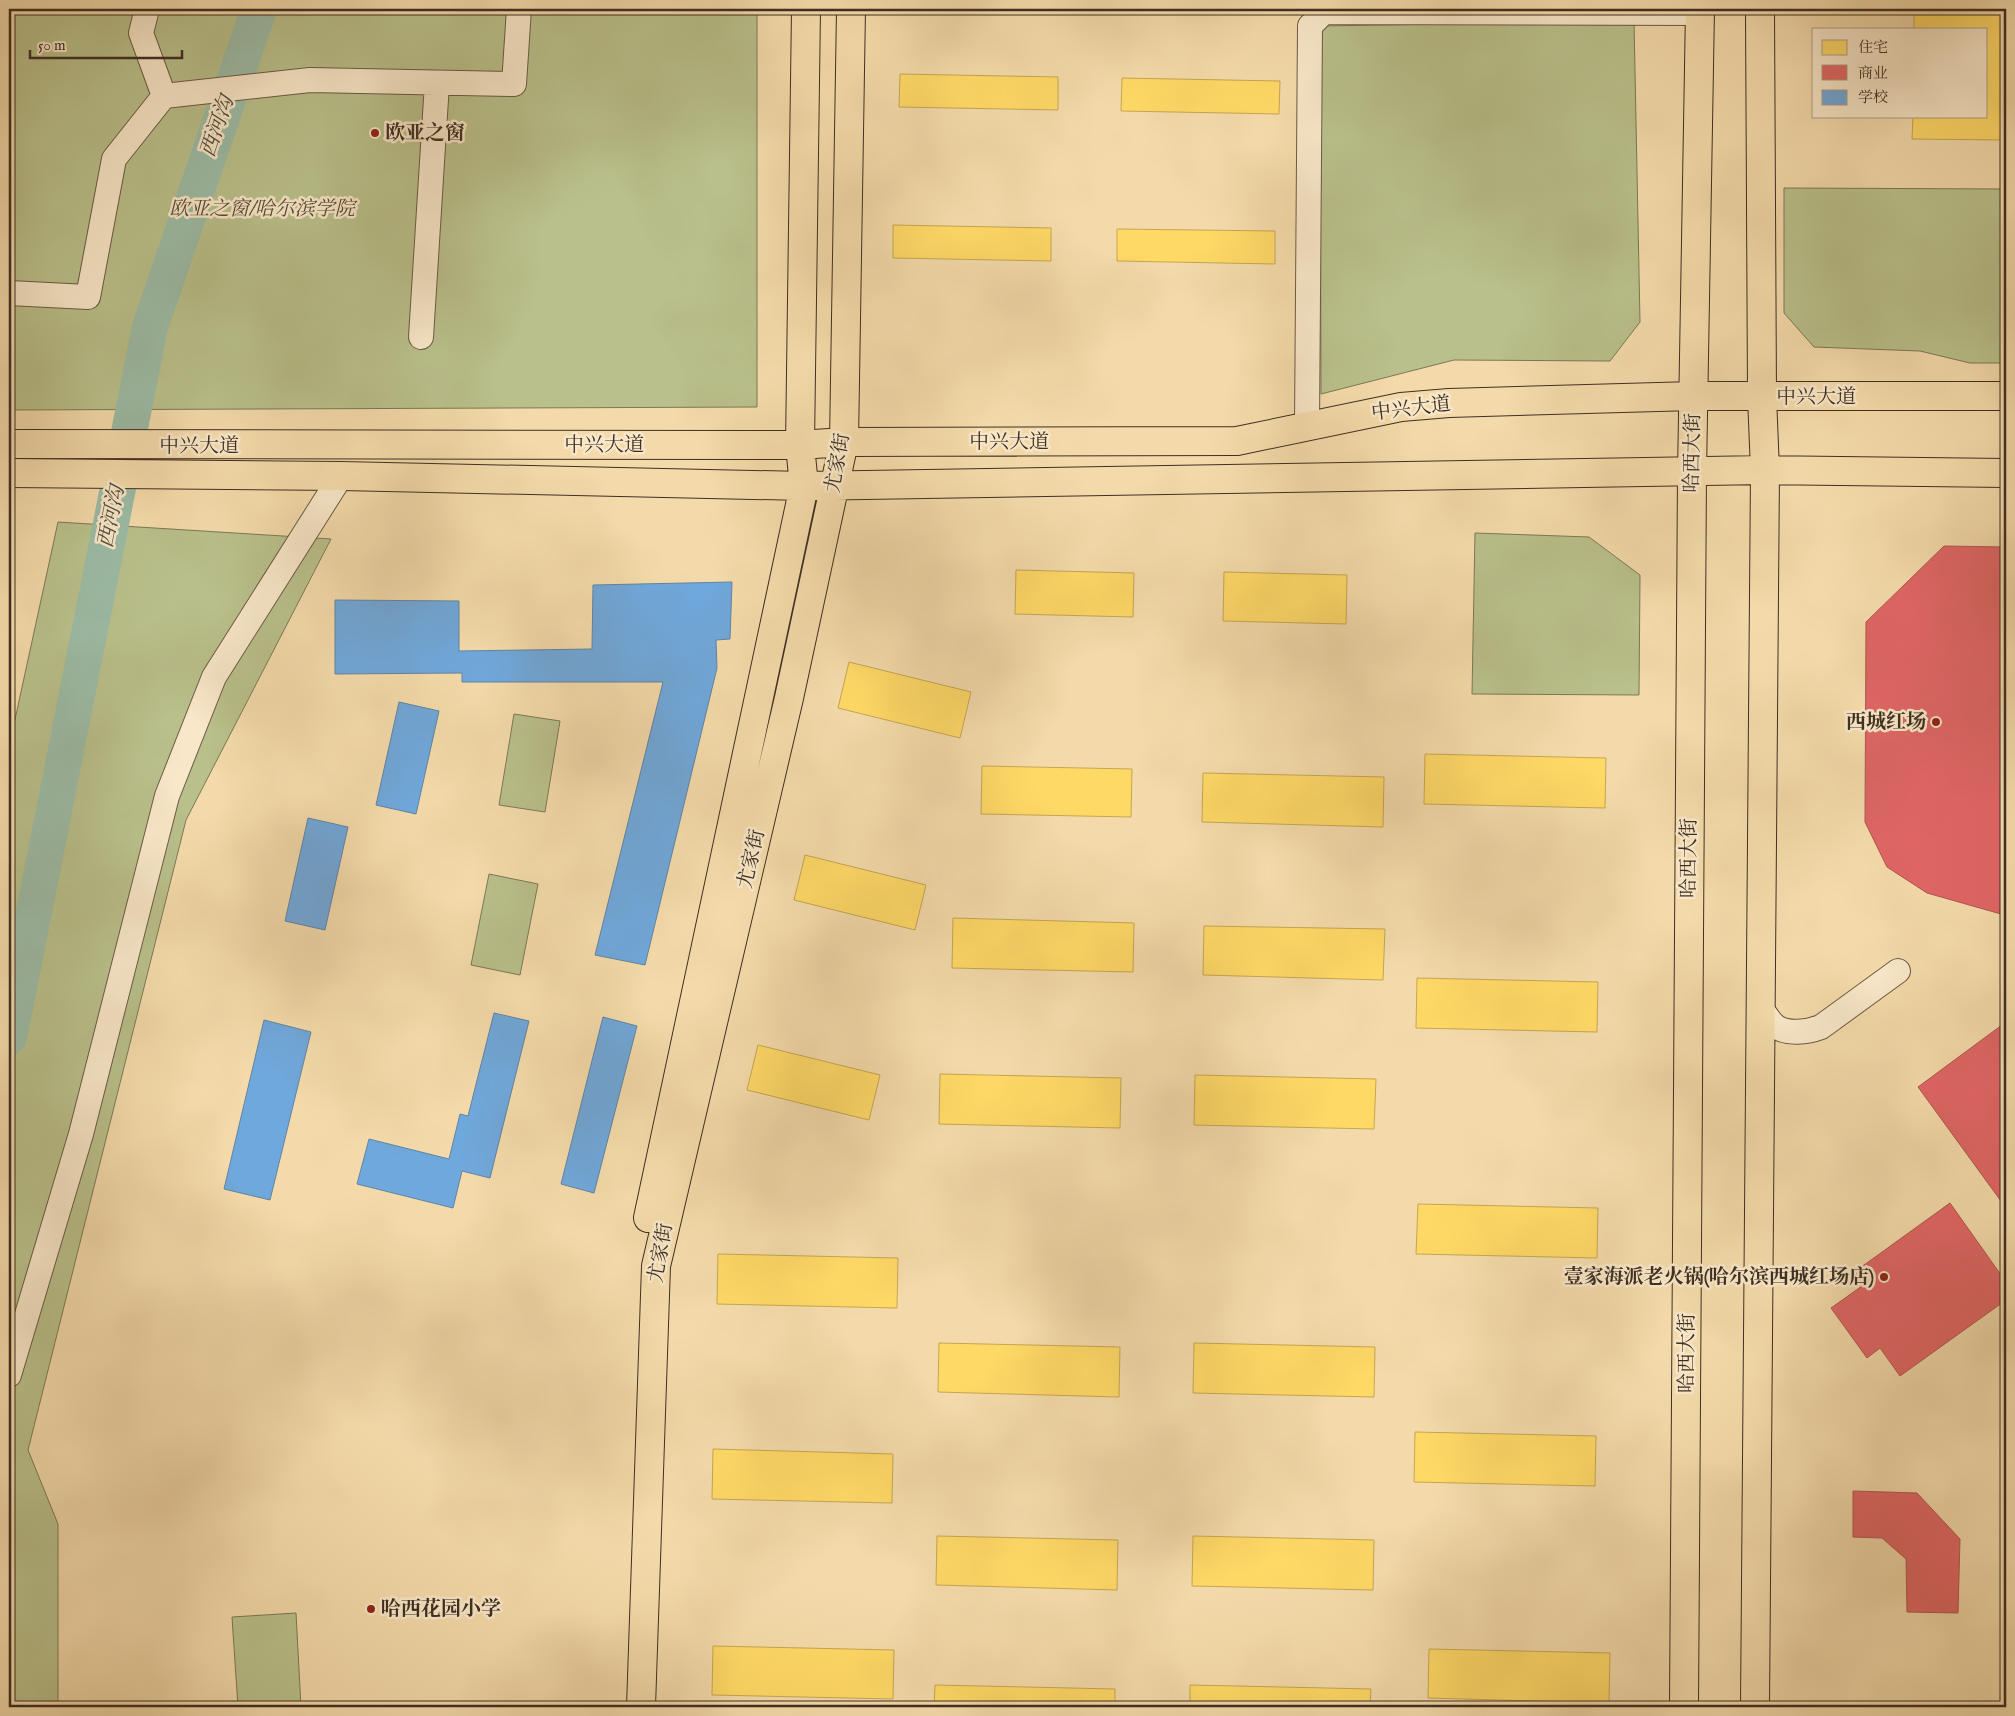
<svg xmlns="http://www.w3.org/2000/svg" width="2015" height="1716" font-family="'IM FELL English','Noto Serif SC',serif">
<rect width="100%" height="100%" fill="#f4daaa"/>
<filter id="stains"><feTurbulence type="fractalNoise" baseFrequency=".004" numOctaves="4"/><feColorMatrix values="0 0 0 0 .2 0 0 0 0 .09 0 0 0 0 .02 0 0 0 .5 -.17"/></filter>
<radialGradient id="worn" r=".72"><stop offset=".6" stop-color="#630" stop-opacity="0"/><stop offset="1" stop-color="#630" stop-opacity=".3"/></radialGradient>
<path fill="#b9c08b" stroke="#7c7857" d="M 9,9 L 757,9 L 757,407 L 9,410 Z
M 1634,21 L 1640,322 L 1610,361 L 1454,360 L 1321,394 L 1320,26 Z
M 1784,188 L 2006,189 L 2006,363 L 1970,363 L 1920,351 L 1814,347 L 1784,313 Z
M 58,522 L 331,539 L 186,820 L 28,1450 L 58,1524 L 58,1707 L 9,1707 L 9,747 Z
M 1475,533 L 1589,537 L 1640,575 L 1639,695 L 1472,694 Z
M 514,714 L 560,721 L 545,812 L 499,805 Z
M 489,874 L 538,884 L 520,975 L 471,965 Z
M 296,1613 L 301,1707 L 238,1707 L 232,1617 Z"/>
<path fill="#ffd966" stroke="#c5a652" d="M 1914,9 L 2006,9 L 2006,140 L 1912,139 L 1913,116 L 1986,116 L 1986,29 L 1914,29 Z
M 900,74 L 1058,77 L 1058,110 L 899,107 Z
M 1122,78 L 1280,81 L 1279,114 L 1121,111 Z
M 893,225 L 1051,228 L 1051,261 L 893,258 Z
M 1117,229 L 1275,231 L 1275,264 L 1117,261 Z
M 1016,570 L 1134,573 L 1133,617 L 1015,614 Z
M 1224,572 L 1347,575 L 1346,624 L 1223,621 Z
M 849,662 L 971,692 L 960,738 L 838,708 Z
M 1425,754 L 1606,758 L 1605,808 L 1424,804 Z
M 982,766 L 1132,769 L 1131,817 L 981,814 Z
M 1203,773 L 1384,777 L 1383,827 L 1202,822 Z
M 805,855 L 926,885 L 915,930 L 794,900 Z
M 953,918 L 1134,923 L 1133,972 L 952,968 Z
M 1204,926 L 1385,929 L 1383,980 L 1203,975 Z
M 1417,978 L 1598,982 L 1597,1032 L 1416,1028 Z
M 758,1045 L 880,1075 L 869,1120 L 747,1090 Z
M 940,1074 L 1121,1078 L 1120,1128 L 939,1124 Z
M 1195,1075 L 1376,1079 L 1374,1129 L 1194,1125 Z
M 1418,1204 L 1598,1208 L 1597,1258 L 1416,1254 Z
M 718,1254 L 898,1258 L 897,1308 L 717,1304 Z
M 939,1343 L 1120,1347 L 1119,1397 L 938,1392 Z
M 1194,1343 L 1375,1347 L 1374,1397 L 1193,1393 Z
M 1415,1432 L 1596,1436 L 1595,1486 L 1414,1482 Z
M 713,1449 L 893,1454 L 892,1503 L 712,1499 Z
M 937,1536 L 1118,1540 L 1117,1590 L 936,1585 Z
M 1193,1536 L 1374,1540 L 1373,1590 L 1192,1586 Z
M 713,1646 L 894,1650 L 893,1699 L 712,1695 Z
M 1429,1649 L 1610,1653 L 1609,1703 L 1428,1698 Z
M 935,1685 L 1115,1689 L 1115,1707 L 934,1707 Z
M 1190,1685 L 1371,1689 L 1370,1707 L 1190,1707 Z"/>
<path fill="#e06666" stroke="#af5652" d="M 1944,546 L 2006,547 L 2006,911 L 2001,914 L 1927,893 L 1887,867 L 1865,822 L 1866,622 Z
M 2006,1022 L 2006,1208 L 1918,1087 Z
M 1950,1203 L 2006,1282 L 2006,1300 L 1900,1376 L 1880,1348 L 1867,1358 L 1831,1308 L 1862,1286 L 1853,1273 Z
M 1853,1491 L 1917,1493 L 1960,1539 L 1958,1613 L 1907,1612 L 1906,1559 L 1882,1538 L 1853,1537 Z"/>
<path fill="#6fa8dc" stroke="#6084a4" d="M 732,582 L 730,639 L 716,640 L 717,668 L 645,965 L 595,955 L 663,682 L 462,682 L 462,673 L 335,674 L 335,600 L 459,601 L 459,651 L 592,649 L 593,585 Z
M 399,702 L 439,711 L 416,814 L 376,805 Z
M 308,818 L 348,827 L 325,930 L 285,921 Z
M 494,1013 L 529,1021 L 490,1178 L 462,1171 L 453,1208 L 357,1184 L 369,1139 L 449,1159 L 460,1114 L 468,1116 Z
M 603,1017 L 637,1026 L 594,1193 L 561,1184 Z
M 264,1020 L 311,1032 L 270,1200 L 224,1189 Z"/>
<g fill="none" stroke-linecap="round" stroke-linejoin="round">
<path stroke="#9cbba5" stroke-width="36" d="M 9,1037 L 150,327 L 259,9"/>
<g stroke="#6c5a45" stroke-width="26">
<path id="minor" d="M 147,9 L 141,33 L 164,96
M 9,293 L 88,297 L 114,159 L 164,96 L 310,80 L 514,84 L 519,9
M 421,337 L 437,83
M 1307,426 L 1310,26 L 1324,12 L 1700,13
M 1760,1007 C 1765,1013 1769,1021 1775,1026 C 1787,1035 1808,1032 1821,1027 L 1898,971
M 9,1375 L 81,1134 L 167,796 L 214,677 L 341,476"/>
</g>
<g stroke="#3e2f23" stroke-width="30">
<path id="major" d="M 9,444 L 800,445 L 844,442 L 1237,441 L 1401,407 L 1449,403 L 1694,396 L 2006,396
M 9,473 L 341,476 L 804,486 L 1765,470 L 2006,473
M 648,1218 L 804,486 L 800,445 L 806,9
M 641,1707 L 656,1266 L 789,698 L 844,442 L 851,9
M 1684,1707 L 1692,473 L 1700,9
M 1755,1707 L 1765,470 L 1762,397 L 1760,9"/>
</g>
<use href="#minor" stroke="#f8e7c8" stroke-width="24"/>
<use href="#major" stroke="#f4daaa" stroke-width="28"/>
</g>
<g fill="#8f2418" stroke="#f8e7c8" stroke-width="2">
<circle cx="375" cy="133" r="5"/>
<circle cx="1936" cy="722" r="5"/>
<circle cx="1884" cy="1277" r="5"/>
<circle cx="371" cy="1609" r="5"/>
</g>
<g text-anchor="middle" dominant-baseline="central" stroke-width="5" stroke-linejoin="round" paint-order="stroke">
<g font-size="20" font-weight="bold" fill="#3e2f23" stroke="#f8e7c8" text-anchor="start">
<text x="385" y="133">欧亚之窗</text>
<text x="1926" y="722" text-anchor="end">西城红场</text>
<text x="1874" y="1277" text-anchor="end">壹家海派老火锅(哈尔滨西城红场店)</text>
<text x="381" y="1609">哈西花园小学</text>
</g>
<g font-size="20" font-style="italic" fill="#574c38" stroke="#f8e7c8">
<text x="262" y="209">欧亚之窗/哈尔滨学院</text>
</g>
<g font-size="20" fill="#3e2f23" stroke="#f8e7c8">
<text x="1816" y="397">中兴大道</text>
<text transform="translate(1411 409) rotate(-7)">中兴大道</text>
<text x="1009" y="442">中兴大道</text>
<text x="604" y="445">中兴大道</text>
<text x="199" y="446">中兴大道</text>
<text transform="translate(1693 453) rotate(-89)">哈西大街</text>
<text transform="translate(838 463) rotate(-80)">尤家街</text>
<text transform="translate(1689 858) rotate(-90)">哈西大街</text>
<text transform="translate(752 859) rotate(-77)">尤家街</text>
<text transform="translate(661 1253) rotate(-80)">尤家街</text>
<text transform="translate(1687 1353) rotate(-90)">哈西大街</text>
</g>
<g font-size="21" font-style="italic" fill="#514b3d" stroke="#f8e7c8">
<text transform="translate(218 127) rotate(-71)">西河沟</text>
<text transform="translate(112 517) rotate(-79)">西河沟</text>
</g>
</g>
<rect width="2015" height="1716" fill="none" stroke="#f4daaa" stroke-width="30"/>
<rect x="10" y="10" width="1995" height="1696" fill="none" stroke="#3e2f23" stroke-width="2.5"/>
<rect x="15" y="15" width="1985" height="1686" fill="none" stroke="#3e2f23"/>
<rect x="1812" y="28" width="175" height="90" fill="#f8e7c8" stroke="#ae9d86"/>
<rect x="1822" y="40" width="25" height="15" fill="#ffd966" stroke="#ae9d86"/>
<text x="1858" y="52" font-size="15" fill="#3e2f23">住宅</text>
<rect x="1822" y="65" width="25" height="15" fill="#e06666" stroke="#ae9d86"/>
<text x="1858" y="78" font-size="15" fill="#3e2f23">商业</text>
<rect x="1822" y="90" width="25" height="15" fill="#6fa8dc" stroke="#ae9d86"/>
<text x="1858" y="102" font-size="15" fill="#3e2f23">学校</text>
<path d="M30 50v8h152v-8" fill="none" stroke="#3e2f23" stroke-width="2.5"/>
<text x="38" y="50" font-size="15" fill="#3e2f23" stroke="#f8e7c8" stroke-width="4" paint-order="stroke">50 m</text>
<rect width="100%" height="100%" filter="url(#stains)"/>
<rect width="100%" height="100%" fill="url(#worn)"/>
</svg>
